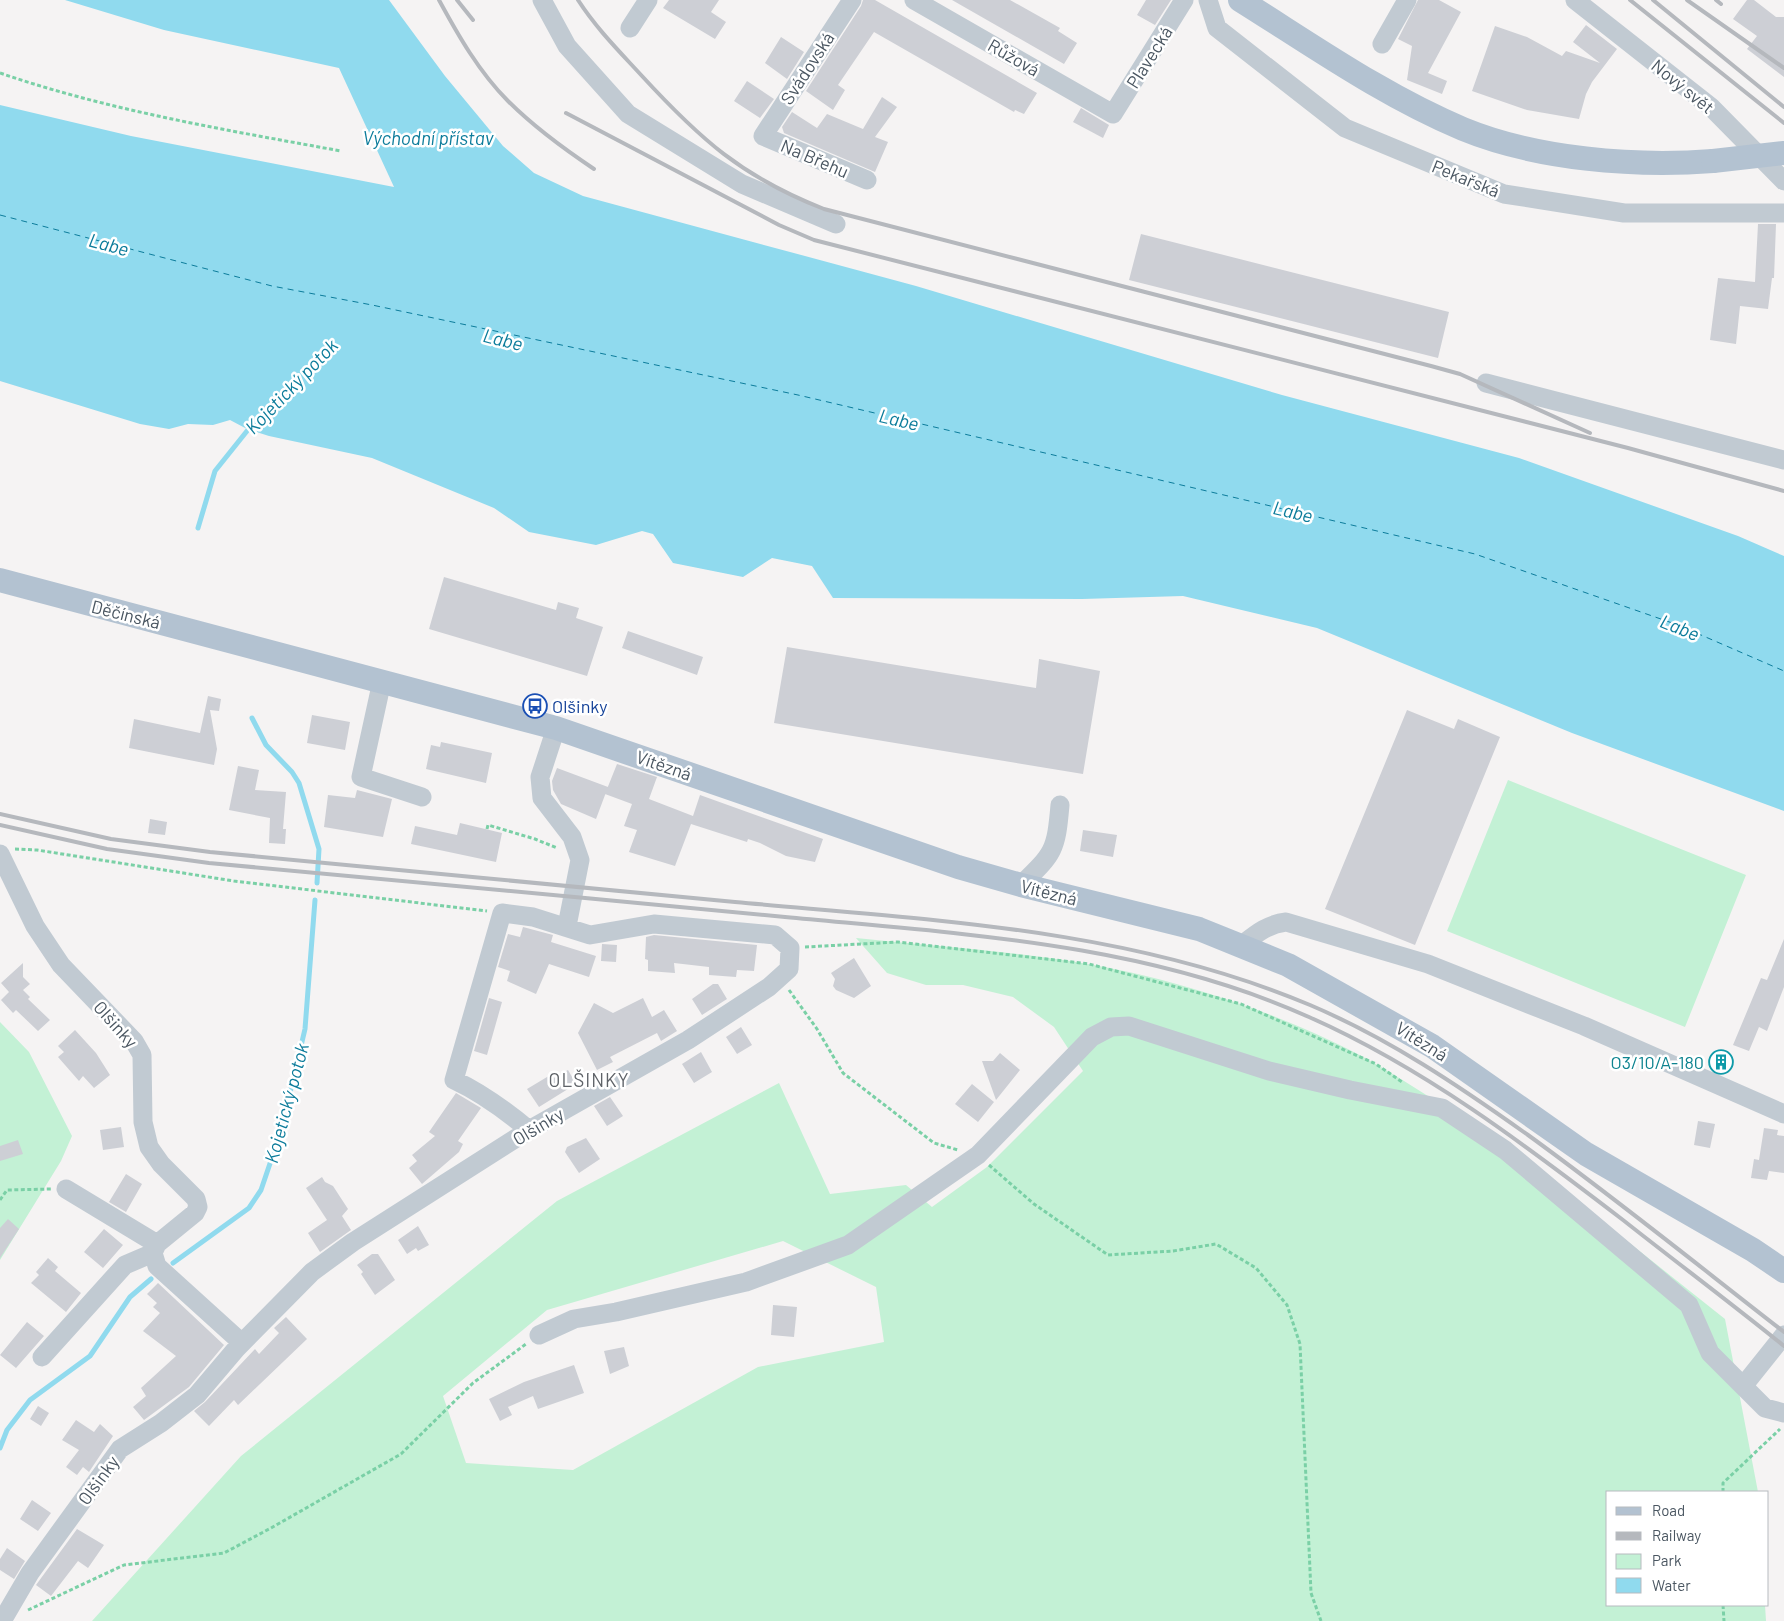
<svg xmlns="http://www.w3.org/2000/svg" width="1784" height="1621" font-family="Barlow,sans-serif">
<rect width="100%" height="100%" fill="#f5f3f3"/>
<path fill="#c3f1d5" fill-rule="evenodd" d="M 1508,780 L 1746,875 L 1685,1027 L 1447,931 Z
M 856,938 C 952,948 1052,953 1146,976 C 1224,995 1318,1029 1386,1070 C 1507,1142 1615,1232 1725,1319 L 1758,1492 L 1608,1492 L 1608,1605 L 1765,1605 L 1766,1621 L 92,1621 L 241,1456 L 557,1201 L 779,1083 L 830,1194 L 906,1185 L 932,1207 L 987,1167 L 1083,1071 L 1054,1027 L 1013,997 L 963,985 L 926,985 L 887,973 ZM 783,1241 L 876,1287 L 884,1342 L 758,1367 L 573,1470 L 466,1463 L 443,1396 L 547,1310 Z
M 0,1022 L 29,1052 L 72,1136 L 61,1161 L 0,1260 Z"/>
<path fill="#90daee" d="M 65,0 L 389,0 L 445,76 L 503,146 L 534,173 L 583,196 L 916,286 L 1282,395 L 1519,458 L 1738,536 L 1784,556 L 1784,811 L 1572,733 L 1317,628 L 1183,596 L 1082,599 L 833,598 L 812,566 L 772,558 L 743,577 L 673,563 L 653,534 L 642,531 L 596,545 L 529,532 L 494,508 L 372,458 L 269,436 L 247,429 L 230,420 L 213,425 L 188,424 L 169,429 L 140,424 L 0,381 L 0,105 L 131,136 L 394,187 L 339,68 L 164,30 Z"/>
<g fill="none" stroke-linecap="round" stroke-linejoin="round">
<path stroke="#90daee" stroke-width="5" d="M 198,528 L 215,471 L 251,426
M 252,718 L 266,745 L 292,772 L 299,783 L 319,849 L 317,883
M 173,1263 L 249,1208 L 261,1190 L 281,1131 L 305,1029 L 315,900
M 0,1448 L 7,1430 L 30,1400 L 90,1356 L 130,1297 L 151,1279"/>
<path stroke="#0c7c9b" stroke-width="1" stroke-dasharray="6 5" stroke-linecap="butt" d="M 0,215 L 272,286 L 372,305 L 798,395 L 1475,554 L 1678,625 L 1784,671"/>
</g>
<path fill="#cdcfd5" d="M 669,0 L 719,0 L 711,12 L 726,22 L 715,39 L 663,8 Z
M 863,0 L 875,0 L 1037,93 L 1024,114 L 1015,110 L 1014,112 L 874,32 L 838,85 L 845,90 L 833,110 L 806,91 L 861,6 Z
M 952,0 L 1010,0 L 1060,28 L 1058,31 L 1077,43 L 1064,64 Z
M 1146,0 L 1171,0 L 1155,25 L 1137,15 Z
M 1418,0 L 1439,0 L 1461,12 L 1428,73 L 1447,81 L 1442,94 L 1407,80 L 1412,46 L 1398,39 Z
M 1747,0 L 1754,0 L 1776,17 L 1784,17 L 1784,77 L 1747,49 L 1757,36 L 1733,19 Z
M 1586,25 L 1617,49 L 1592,82 L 1586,94 L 1579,119 L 1527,110 L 1472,91 L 1495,26 L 1527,37 L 1562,56 L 1566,51 L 1600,63 L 1573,42 Z
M 781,37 L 804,52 L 787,79 L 765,63 Z
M 747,81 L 774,99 L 760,118 L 734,101 Z
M 882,97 L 897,107 L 875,137 L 888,142 L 875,172 L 784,133 L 782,127 L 792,112 L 817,128 L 827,114 L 863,129 Z
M 1081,108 L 1109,125 L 1103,138 L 1073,122 Z
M 1758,224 L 1776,224 L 1774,278 L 1772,278 L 1768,309 L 1740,306 L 1736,344 L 1710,340 L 1718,278 L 1755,282 Z
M 1141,234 L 1449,312 L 1438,358 L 1129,280 Z
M 444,577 L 556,610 L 558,602 L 579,608 L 576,618 L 603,627 L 587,676 L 429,629 Z
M 628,631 L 703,657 L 697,675 L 622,648 Z
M 787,647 L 1036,688 L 1039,659 L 1100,671 L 1083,774 L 774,723 Z
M 208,696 L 221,699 L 219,711 L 210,710 L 217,749 L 214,765 L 129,748 L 134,719 L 200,733 Z
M 1407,710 L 1454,729 L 1458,719 L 1500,737 L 1415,945 L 1325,909 Z
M 312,715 L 350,722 L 345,750 L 307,743 Z
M 441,742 L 492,753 L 486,783 L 426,769 L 431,745 L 440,747 Z
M 617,764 L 657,777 L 649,799 L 693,816 L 700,795 L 823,839 L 815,862 L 786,856 L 760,843 L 748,839 L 747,842 L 691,824 L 675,866 L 629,852 L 637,830 L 624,826 L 632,804 L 605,794 Z
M 238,766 L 259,770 L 255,790 L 286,792 L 283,829 L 286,829 L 285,844 L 269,843 L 270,818 L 229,810 Z
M 557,768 L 608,787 L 596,819 L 561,804 L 553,790 L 552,781 Z
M 357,790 L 392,799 L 383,837 L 324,827 L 328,795 L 355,798 Z
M 150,819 L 167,822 L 165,835 L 148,833 Z
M 460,823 L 502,833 L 496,862 L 411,844 L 415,826 L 457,835 Z
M 1083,830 L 1117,835 L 1113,857 L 1080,851 Z
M 523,927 L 553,935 L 551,942 L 596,956 L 589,977 L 549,964 L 536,994 L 507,981 L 510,971 L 498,967 L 508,934 L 520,937 Z
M 654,935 L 757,945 L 754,971 L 737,970 L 736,977 L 709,975 L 709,967 L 674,963 L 675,973 L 648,971 L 648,960 L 645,959 L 646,937 Z
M 1784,939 L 1784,987 L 1767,1031 L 1759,1027 L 1749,1051 L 1733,1045 L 1761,978 L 1767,980 Z
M 602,944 L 617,945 L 616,962 L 601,961 Z
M 854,958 L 871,986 L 854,998 L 836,990 L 833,986 L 835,979 L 831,973 Z
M 23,963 L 23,977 L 30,984 L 23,990 L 30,997 L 28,999 L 50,1020 L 38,1031 L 16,1010 L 13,1013 L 1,1000 L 9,992 L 1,983 Z
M 713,984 L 718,984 L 727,999 L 702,1015 L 692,999 Z
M 489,998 L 502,1002 L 487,1055 L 474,1051 Z
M 643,998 L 652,1017 L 664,1010 L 677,1031 L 661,1041 L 657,1033 L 610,1057 L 613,1062 L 597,1070 L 578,1033 L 594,1003 L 613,1013 Z
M 741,1027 L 752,1045 L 737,1054 L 726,1037 Z
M 75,1030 L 96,1053 L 110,1075 L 94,1088 L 83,1076 L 79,1081 L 58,1057 L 64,1052 L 58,1046 Z
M 701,1052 L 712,1072 L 694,1083 L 682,1064 Z
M 1000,1053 L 1020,1070 L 996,1100 L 982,1061 L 993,1061 Z
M 568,1070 L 576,1084 L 539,1107 L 527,1089 L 552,1074 L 554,1078 Z
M 972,1084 L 994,1102 L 978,1122 L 955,1104 Z
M 456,1093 L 481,1108 L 458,1141 L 463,1144 L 459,1152 L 422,1184 L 409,1168 L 417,1161 L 412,1155 L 435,1136 L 429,1132 Z
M 610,1097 L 623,1116 L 607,1126 L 594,1106 Z
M 1698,1121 L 1715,1124 L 1710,1148 L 1694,1145 Z
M 121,1127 L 124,1147 L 103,1150 L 100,1130 Z
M 1764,1128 L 1778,1130 L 1777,1135 L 1784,1136 L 1784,1173 L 1769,1171 L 1767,1180 L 1751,1178 L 1754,1159 L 1759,1160 Z
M 586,1138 L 600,1159 L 579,1173 L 565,1152 L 567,1147 Z
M 18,1140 L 23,1154 L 0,1161 L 0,1146 Z
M 126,1174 L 142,1184 L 126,1212 L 109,1202 Z
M 322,1177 L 325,1182 L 333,1186 L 348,1209 L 342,1216 L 351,1230 L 320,1252 L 308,1233 L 327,1220 L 306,1188 Z
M 8,1219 L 19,1229 L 0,1258 L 0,1228 Z
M 418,1226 L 429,1245 L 418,1251 L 416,1248 L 407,1254 L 398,1240 Z
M 104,1229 L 123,1245 L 103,1268 L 84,1252 Z
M 372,1254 L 378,1254 L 395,1280 L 375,1295 L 361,1274 L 363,1272 L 357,1265 Z
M 48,1258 L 58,1267 L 55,1271 L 81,1293 L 66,1312 L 31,1283 L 39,1275 L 36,1272 Z
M 158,1283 L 224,1345 L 189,1387 L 144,1420 L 133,1407 L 146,1396 L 141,1388 L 176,1356 L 143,1331 L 160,1313 L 153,1307 L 157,1303 L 147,1294 Z
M 773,1305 L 797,1307 L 794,1337 L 771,1335 Z
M 286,1317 L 307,1339 L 238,1405 L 234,1400 L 209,1426 L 194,1411 L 205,1402 L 255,1349 L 259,1354 L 279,1333 L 274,1328 Z
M 27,1322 L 44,1336 L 16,1368 L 0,1355 Z
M 624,1347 L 629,1366 L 610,1374 L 604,1351 Z
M 574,1365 L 584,1393 L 538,1409 L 533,1396 L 508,1407 L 512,1415 L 500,1421 L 489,1399 L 524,1382 Z
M 38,1406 L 49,1413 L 41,1426 L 30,1419 Z
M 76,1420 L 94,1432 L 100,1424 L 113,1436 L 89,1472 L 83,1467 L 77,1475 L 66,1467 L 79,1450 L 62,1440 Z
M 32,1500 L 51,1513 L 38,1531 L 20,1519 Z
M 77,1529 L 104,1545 L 88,1568 L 78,1561 L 51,1596 L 36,1585 Z
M 7,1548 L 25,1561 L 14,1579 L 0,1570 L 0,1559 Z"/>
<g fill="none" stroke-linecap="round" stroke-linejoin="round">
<path stroke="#7ad0a6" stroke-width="3" stroke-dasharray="4 2.5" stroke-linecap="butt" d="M 0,73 C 111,111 226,130 341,151
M 487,829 L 488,825 L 535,839 L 557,848
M 15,849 L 37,850 L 234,881 L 487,911
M 805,947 L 898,942 L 1089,964 L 1241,1004 L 1376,1064 L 1402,1082
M 789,990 L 817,1029 L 843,1073 L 934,1143 L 958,1150
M 989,1165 L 1034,1204 L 1108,1255 L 1173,1251 L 1216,1244 L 1256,1268 L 1287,1305 L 1300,1344 L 1311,1593 L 1321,1621
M 0,1200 L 7,1190 L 51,1189
M 1723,1492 L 1723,1483 L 1780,1429
M 1723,1605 L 1724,1621
M 28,1610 L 124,1565 L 224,1553 L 271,1528 L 401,1454 L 473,1383 L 526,1344"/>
<path stroke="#c1cad2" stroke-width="19" d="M 542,0 L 567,46 L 628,114 L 742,184 L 836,224
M 852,0 L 763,136 L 867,180
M 914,0 L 1113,114 L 1184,0
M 1208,0 L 1217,28 L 1345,128 L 1504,194 L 1624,213 L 1784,213
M 1575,0 L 1711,107 L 1784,181
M 630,28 L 648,0
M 1382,44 L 1407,0
M 1486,383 L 1784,460
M 382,681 L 361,777 L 422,797
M 556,728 L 540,777 L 542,798 L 572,837 L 580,860 L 567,926
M 0,854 L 35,926 L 61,965 L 134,1041 L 142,1055 L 143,1122 L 149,1147 L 161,1164 L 196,1199 L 198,1207 L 195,1213 L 157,1244 L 153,1253 L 157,1266 L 242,1343
M 1021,885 C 1054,853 1056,851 1060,805
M 1242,945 C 1256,934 1268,924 1286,922 L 1428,964 L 1584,1026 L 1784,1114
M 66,1189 L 157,1244
M 539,1335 L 574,1319 L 616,1312 L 746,1282 L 848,1245 L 978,1155 L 1092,1037 L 1111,1027 L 1129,1026 L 1269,1071 L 1350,1090 L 1442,1108 L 1505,1150 L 1689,1305 L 1710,1353 L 1765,1408 L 1784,1413
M 42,1357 L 125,1265 L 153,1253
M 1744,1385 L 1784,1335
M 2,1621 L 30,1573 L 120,1449 L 161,1423 L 197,1395 L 236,1349 L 312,1272 L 353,1242 L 529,1130 L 688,1040 L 769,987 L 789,969 L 790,948 L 775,935 L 654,924 L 590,935 L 533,917 L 502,913 L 454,1080 C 482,1093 505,1110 529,1130"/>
<path stroke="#b3c2d1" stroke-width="24" d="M 1240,0 C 1312,45 1384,96 1463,129 C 1536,159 1634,167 1713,161
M 0,580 L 556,728 L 958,867 L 1021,885 L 1199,929 L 1288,965 L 1432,1046 L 1586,1154 L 1753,1250 L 1784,1271"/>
<path stroke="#b5b8bd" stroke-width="4" d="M 439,0 C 458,35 479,72 508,101 C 534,127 564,149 594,169
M 457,0 L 473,20
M 578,0 C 596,28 619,51 642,76 C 700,139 742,177 824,209 L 1431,366 L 1460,374 L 1590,433
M 1630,0 L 1784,123
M 1653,0 L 1784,107
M 1687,0 L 1784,68
M 1716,0 L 1721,4
M 566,113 L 779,225 L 814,240 L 1628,448 L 1784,491
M 0,814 L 111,839 L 210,852 C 385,868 560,886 735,902 C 929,920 1128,928 1310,1005 C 1388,1038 1459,1086 1528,1135 C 1615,1198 1699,1266 1784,1332
M 0,825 L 107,849 L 209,863 C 401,880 593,899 785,917 C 962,934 1145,943 1309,1017 C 1424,1068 1524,1144 1623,1220 C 1676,1262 1731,1303 1784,1346"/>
<path stroke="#b3c2d1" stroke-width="24" d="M 1713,161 L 1784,153"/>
</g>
<defs>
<g id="bus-ring" transform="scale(1.25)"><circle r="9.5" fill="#fff" stroke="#1a4fb4" stroke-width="1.5"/><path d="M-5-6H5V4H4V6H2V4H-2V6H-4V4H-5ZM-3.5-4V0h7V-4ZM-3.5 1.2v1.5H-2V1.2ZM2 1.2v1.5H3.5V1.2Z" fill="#1a4fb4"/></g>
<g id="building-ring" transform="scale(1.25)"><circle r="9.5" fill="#fff" stroke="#0f9aa8" stroke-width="1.5"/><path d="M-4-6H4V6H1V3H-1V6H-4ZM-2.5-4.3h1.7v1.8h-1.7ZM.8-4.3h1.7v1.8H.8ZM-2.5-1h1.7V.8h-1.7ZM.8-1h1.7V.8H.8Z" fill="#0f9aa8"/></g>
</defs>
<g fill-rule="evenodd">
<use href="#bus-ring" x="535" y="706"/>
<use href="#building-ring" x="1721" y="1062"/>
</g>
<g text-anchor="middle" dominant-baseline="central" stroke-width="5" stroke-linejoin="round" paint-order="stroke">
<g font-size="18" fill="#4a5661" stroke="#fff">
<text transform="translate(1014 57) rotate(30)">Růžová</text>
<text transform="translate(1149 57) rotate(-58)">Plavecká</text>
<text transform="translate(807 68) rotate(-57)">Svádovská</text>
<text transform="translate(1683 86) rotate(39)">Nový svět</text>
<text transform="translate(815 158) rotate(23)">Na Břehu</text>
<text transform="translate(1466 178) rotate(22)">Pekařská</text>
<text transform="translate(126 614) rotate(14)">Děčínská</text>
<text transform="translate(664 765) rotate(19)">Vítězná</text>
<text transform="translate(1049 892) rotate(14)">Vítězná</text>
<text transform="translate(116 1024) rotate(48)">Olšinky</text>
<text transform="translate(1422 1041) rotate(32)">Vítězná</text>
<text transform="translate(538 1126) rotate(-31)">Olšinky</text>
<text transform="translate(98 1480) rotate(-54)">Olšinky</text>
</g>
<g font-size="18" fill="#164399" stroke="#fff" text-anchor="start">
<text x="552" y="706">Olšinky</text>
</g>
<g font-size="18" fill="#0d838f" stroke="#fff" text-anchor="end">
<text x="1704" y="1062">O3/10/A-180</text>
</g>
<g font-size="19" font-style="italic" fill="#0c7c9b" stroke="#fff">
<text x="428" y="137">Východní přístav</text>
<text transform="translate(109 244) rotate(15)">Labe</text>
<text transform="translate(503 339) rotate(14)">Labe</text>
<text transform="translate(291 386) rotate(-46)">Kojetický potok</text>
<text transform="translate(899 419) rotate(13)">Labe</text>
<text transform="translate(1293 511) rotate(13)">Labe</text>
<text transform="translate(1680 627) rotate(22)">Labe</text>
<text transform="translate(286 1103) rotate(-75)">Kojetický potok</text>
</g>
<g font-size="19" letter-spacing="1" fill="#5f6368" stroke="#fff">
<text x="589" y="1079">OLŠINKY</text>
</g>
</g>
<rect x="1606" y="1491" width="162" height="115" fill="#ffffff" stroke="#b7bbc0"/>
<rect x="1616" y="1507" width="25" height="8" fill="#b3c2d1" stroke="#b7bbc0"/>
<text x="1652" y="1516" font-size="15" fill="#4a5661">Road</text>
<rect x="1616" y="1532" width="25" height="8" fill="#b5b8bd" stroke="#b7bbc0"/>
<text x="1652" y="1541" font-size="15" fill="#4a5661">Railway</text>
<rect x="1616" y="1554" width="25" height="15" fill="#c3f1d5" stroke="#b7bbc0"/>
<text x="1652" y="1566" font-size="15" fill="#4a5661">Park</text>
<rect x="1616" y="1578" width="25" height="15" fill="#90daee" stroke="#b7bbc0"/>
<text x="1652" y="1591" font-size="15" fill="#4a5661">Water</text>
</svg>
